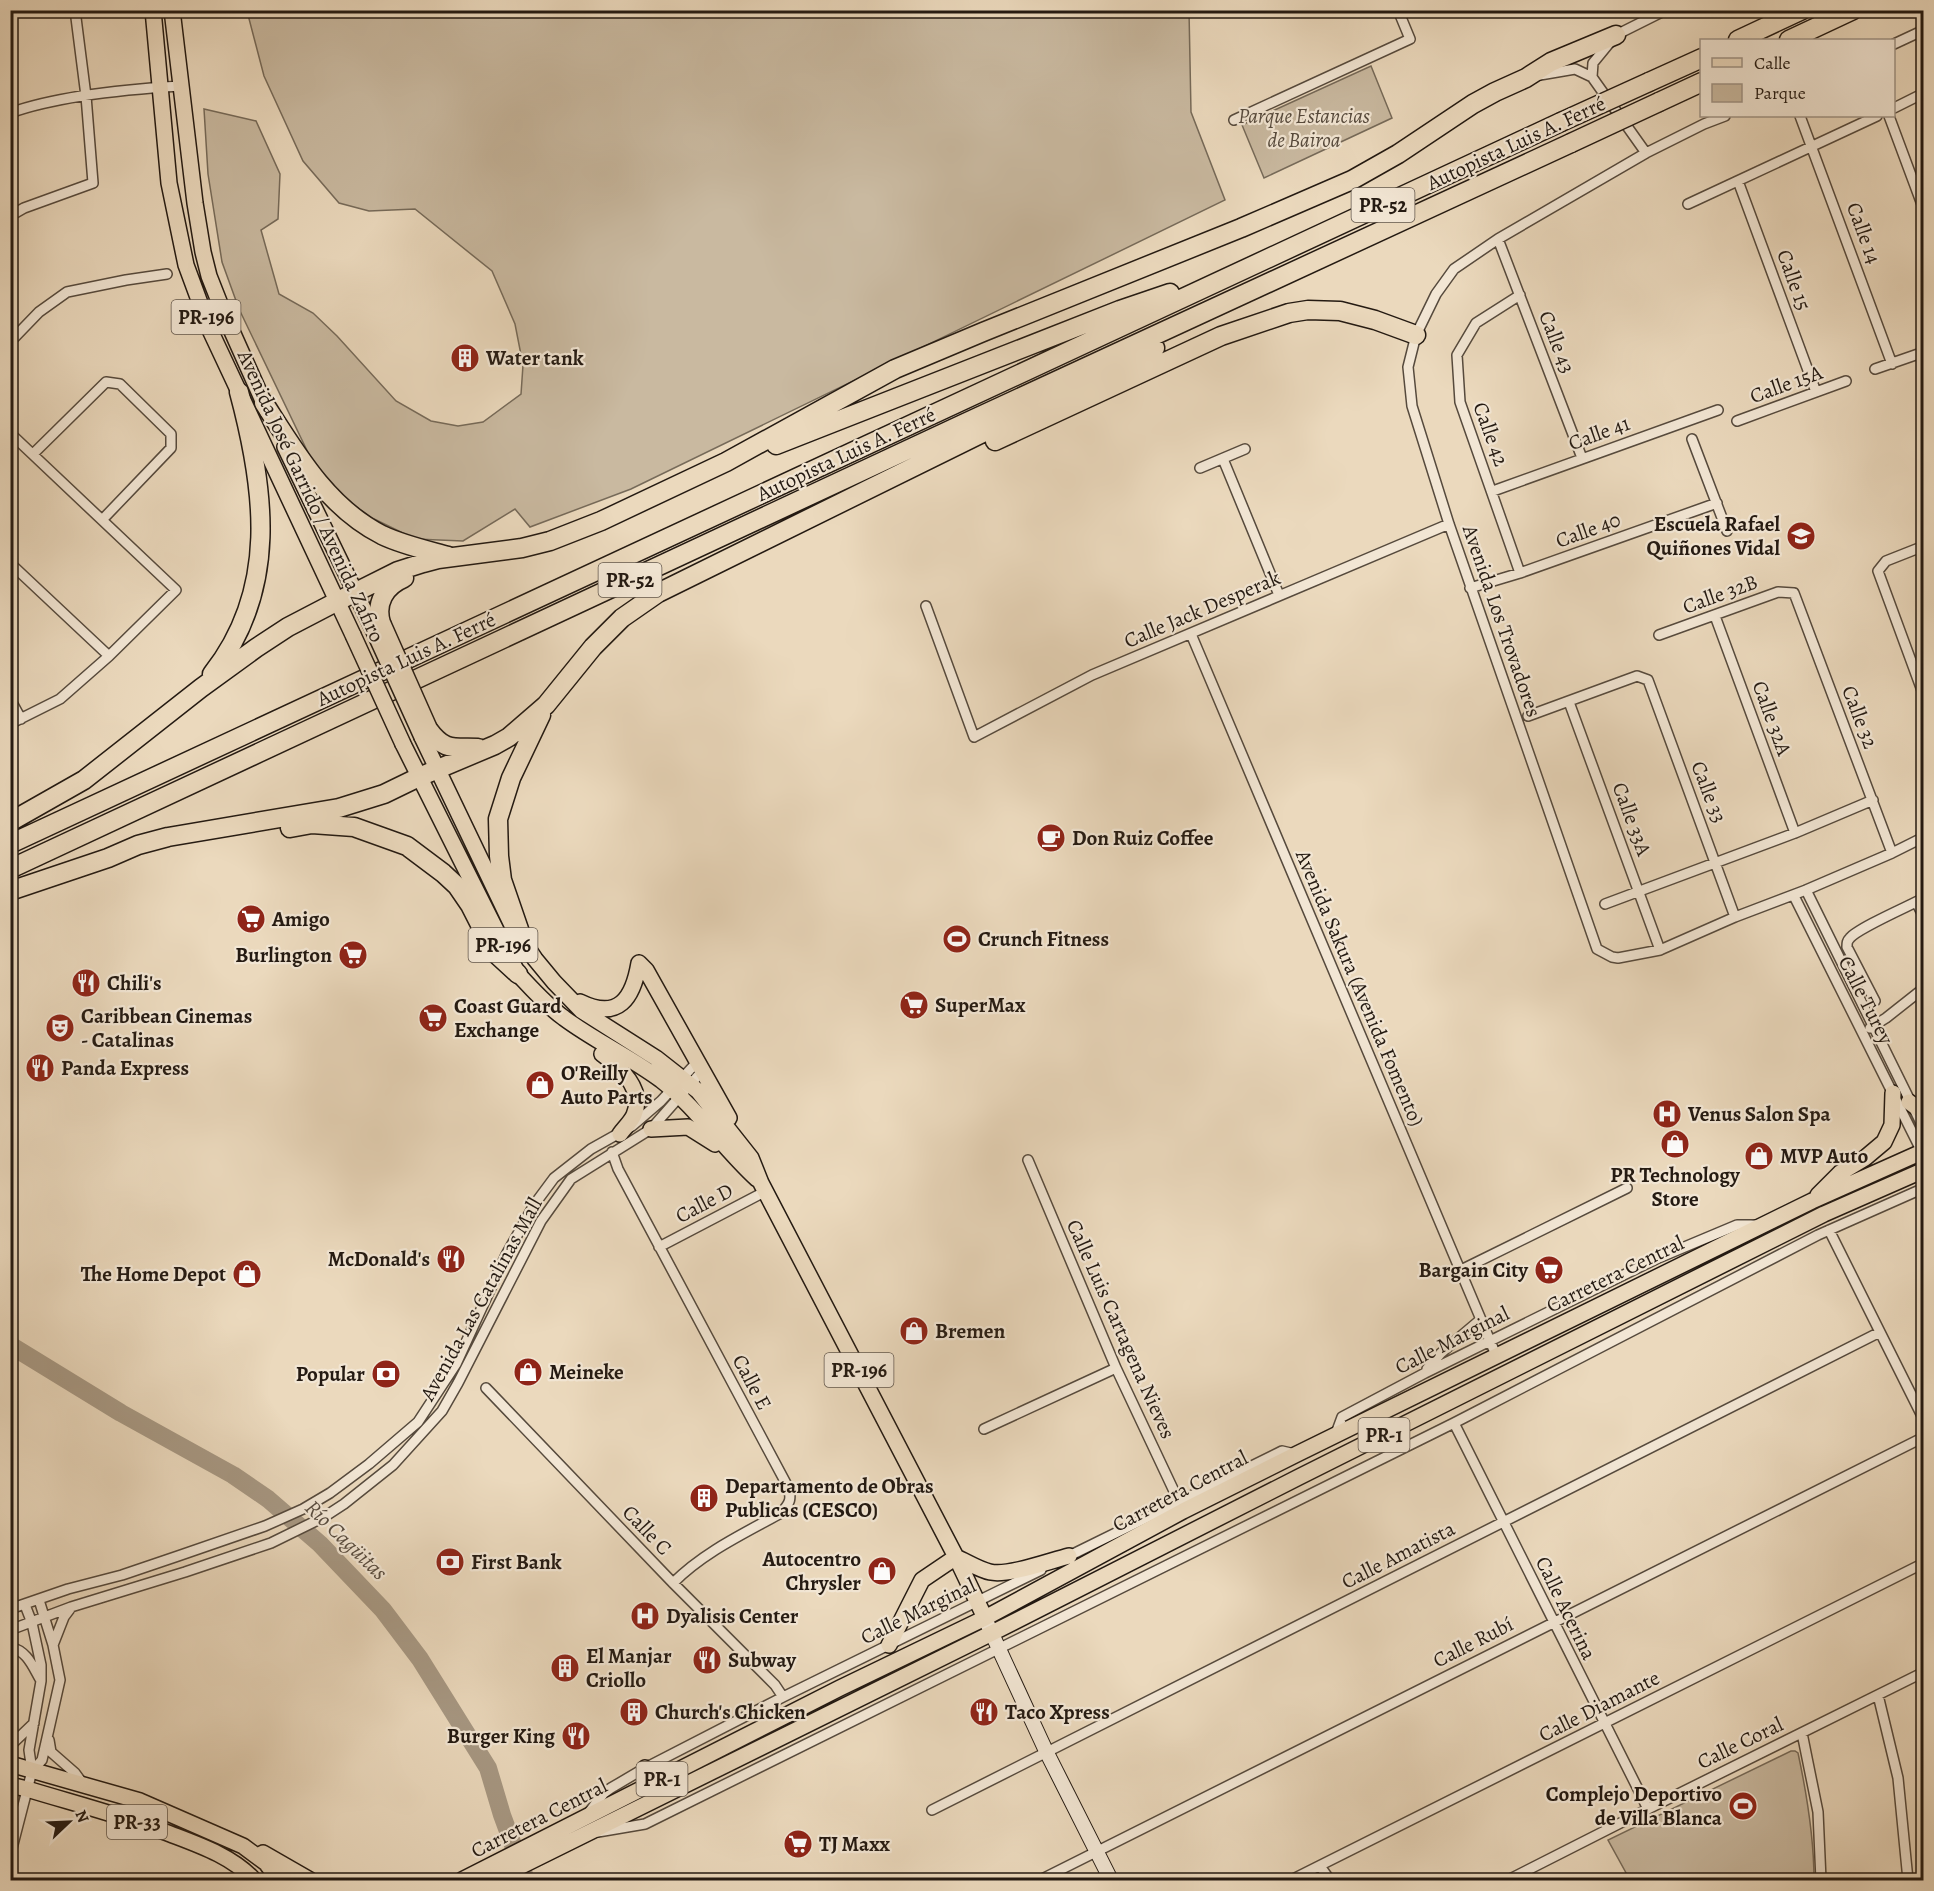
<svg xmlns="http://www.w3.org/2000/svg" width="1934" height="1891" font-family="Alegreya,serif">
<rect width="100%" height="100%" fill="#ebd9bd"/>
<filter id="stains"><feTurbulence type="fractalNoise" baseFrequency=".00333" numOctaves="4"/><feColorMatrix values="0 0 0 0 .2 0 0 0 0 .09 0 0 0 0 .02 0 0 0 .5 -.17"/></filter>
<radialGradient id="worn" r=".72"><stop offset=".6" stop-color="#630" stop-opacity="0"/><stop offset="1" stop-color="#630" stop-opacity=".3"/></radialGradient>
<path fill="#c9b9a0" stroke="#766a59" stroke-width="1.5" d="M 247,11 L 1189,11 L 1191,112 L 1225,200 L 631,489 L 530,527 L 515,509 L 463,541 L 415,539 L 368,516 L 333,488 L 314,465 L 239,309 L 222,262 L 208,174 L 204,109 L 256,121 L 280,174 L 278,219 L 261,230 L 279,294 L 313,313 L 337,336 L 396,401 L 431,421 L 458,426 L 483,422 L 521,394 L 523,365 L 515,324 L 492,271 L 415,209 L 369,211 L 339,203 L 303,161 L 264,76 Z
M 1371,66 L 1392,118 L 1264,178 L 1242,125 Z
M 1791,1751 L 1795,1751 L 1798,1753 C 1807,1795 1814,1837 1814,1880 L 1630,1880 L 1608,1840 Z"/>
<g fill="none" stroke-linecap="round" stroke-linejoin="round">
<path stroke="#a79883" stroke-width="18" d="M 10,1345 L 121,1413 L 233,1475 L 268,1499 L 320,1544 L 383,1610 L 420,1659 L 488,1768 L 502,1815 L 526,1880"/>
<g stroke="#564a3d" stroke-width="12">
<path id="street" d="M 10,14 L 20,10
M 1894,44 L 1924,30
M 1540,75 L 1575,69 L 1592,77 L 1646,153
M 1592,77 L 1593,63 L 1616,35 L 1666,10
M 1894,108 L 1924,93
M 10,113 C 60,95 129,89 182,86
M 1725,116 L 1704,124 L 1646,153 L 1498,239 L 1454,269 L 1436,294 L 1416,335 L 1408,367 L 1412,406 L 1449,524 L 1597,949 L 1612,957 L 1618,958 L 1660,950 L 1735,917 L 1806,890 L 1892,853 L 1924,837
M 1800,116 L 1892,364
M 1889,116 L 1924,210
M 1234,120 L 1410,39 L 1398,10
M 1738,181 L 1816,392
M 1688,204 L 1877,116
M 10,216 L 24,208 L 93,183 L 86,96 L 75,10
M 1498,239 L 1582,458
M 1520,295 L 1476,323 L 1457,355 L 1460,402 L 1520,573
M 10,342 L 39,312 L 67,292 L 126,280 L 167,274
M 1875,369 L 1924,352
M 1737,421 L 1846,381
M 10,433 L 176,590 L 109,656 L 60,699 L 10,724
M 1692,439 L 1727,531
M 33,454 L 106,382 L 120,384 L 171,434 L 171,448 L 102,520
M 1223,459 L 1279,595
M 1200,468 L 1245,449
M 1493,491 L 1718,410
M 1924,546 L 1886,561 L 1878,571 L 1924,696
M 10,563 L 109,656
M 1470,588 L 1520,573 L 1717,503
M 926,606 L 974,737 L 1092,675 L 1449,524
M 1715,616 L 1795,833
M 1191,634 L 1496,1355
M 1659,635 L 1778,592 L 1794,593 L 1892,853
M 10,699 L 21,719
M 1569,702 L 1660,950
M 1528,716 L 1637,676 L 1648,680 L 1735,917
M 1806,890 L 1924,1129
M 1794,896 L 1922,1152
M 1916,902 L 1924,917
M 1605,904 L 1795,833 L 1873,800
M 1875,1001 L 1847,947 C 1847,943 1847,941 1850,938 C 1858,928 1909,906 1924,898
M 1870,1028 L 1886,1018 L 1924,988
M 612,1152 L 618,1169 L 788,1487 C 792,1499 790,1503 781,1513 C 743,1534 704,1552 673,1583
M 1028,1160 L 1116,1368 L 1181,1506
M 1829,1230 L 1924,1420
M 659,1247 L 766,1191
M 1459,1271 L 1627,1188
M 1427,1369 L 1441,1353 L 1480,1320
M 486,1388 L 673,1583 L 775,1685 L 783,1697
M 1454,1423 L 1648,1809
M 984,1429 L 1116,1368
M 1335,1436 L 1342,1417 L 1425,1373 L 1656,1259 L 1737,1225 L 1758,1225
M 1067,1557 L 1282,1451 L 1295,1454
M 10,1609 L 68,1589 L 122,1575 L 178,1556 L 265,1526 L 303,1509 L 330,1493 L 369,1464 L 418,1422 L 456,1364 L 506,1255 L 534,1205 L 554,1178 L 591,1149 L 632,1126 L 661,1101 L 698,1061
M 10,1630 L 71,1607 L 185,1572 L 271,1543 L 324,1517 L 344,1504 L 393,1465 L 442,1411 L 458,1383 L 541,1221 L 571,1179 L 651,1129 L 703,1070
M 53,1645 L 64,1617 L 70,1609
M 10,1647 C 27,1651 32,1665 40,1679
M 1878,1695 L 1898,1778 L 1908,1880
M 1802,1733 L 1818,1812 L 1821,1880
M 49,1740 L 51,1752 L 75,1773 L 83,1784
M 10,1746 L 34,1723
M 32,1771 L 42,1760 L 60,1680 L 53,1645 L 39,1600
M 932,1810 L 1880,1332
M 590,1811 L 604,1793 L 611,1788 L 645,1768 L 783,1697 L 1041,1570
M 598,1832 L 645,1824 L 1454,1423 L 1818,1235 L 1924,1188
M 10,1856 L 32,1771 L 29,1750 L 41,1681 L 41,1665 L 32,1623 L 25,1605
M 1320,1866 L 1330,1880
M 1040,1880 L 1924,1437
M 1291,1880 L 1924,1563
M 1508,1880 L 1648,1809 L 1924,1672"/>
</g>
<g stroke="#241a12" stroke-width="16">
<path id="secondary" d="M 987,1623 L 1046,1751 L 1111,1880"/>
</g>
<g stroke="#241a12" stroke-width="18">
<path id="primary" d="M 153,10 L 169,183 L 186,265 L 210,330 L 353,635
M 172,10 L 195,203 L 203,252 L 209,276 L 222,309 L 268,412
M 285,447 L 372,627
M 422,737 L 511,923 L 535,959 L 554,982 L 582,1011 L 656,1058 L 698,1091 L 751,1158 L 761,1183 L 956,1557 L 985,1618
M 403,744 L 518,974 C 532,989 547,1006 564,1018 C 595,1041 630,1057 661,1080 C 697,1108 723,1148 757,1179
M 639,963 L 646,970 L 729,1118
M 580,1002 C 619,1021 633,998 639,963
M 602,1054 C 620,1067 645,1090 634,1115 C 631,1122 624,1128 620,1134
M 1909,1102 L 1924,1113
M 651,1129 L 688,1127 L 715,1144
M 1818,1195 L 1840,1173 L 1865,1158 L 1884,1142 L 1892,1125 L 1893,1093
M 956,1557 C 967,1562 980,1570 990,1572 C 1009,1576 1049,1561 1069,1556
M 889,1645 L 922,1580 L 956,1557
M 10,1764 L 140,1801 L 243,1846 L 266,1863 L 279,1880
M 645,1768 L 668,1776
M 10,1785 L 27,1789 C 73,1803 120,1815 165,1832 C 196,1844 231,1855 254,1880
M 263,1853 L 310,1880
M 462,1880 L 840,1688 L 985,1618 L 1183,1511 L 1297,1454 L 1812,1201 L 1924,1151
M 493,1880 L 992,1633 L 1299,1477 L 1824,1214 L 1924,1170"/>
</g>
<g stroke="#241a12" stroke-width="21">
<path id="highway" d="M 1738,40 L 1802,10
M 1789,40 L 1853,10
M 1649,82 L 1702,58
M 1659,102 L 1702,82
M 264,403 C 296,453 327,507 382,535 C 403,545 426,550 448,556
M 995,441 L 1221,336 L 1289,313 L 1308,310 L 1340,311 L 1375,320 L 1416,335
M 776,445 L 1120,310 L 1170,293
M 381,623 C 375,603 385,586 404,578
M 212,674 C 279,589 265,489 239,392
M 428,729 C 445,752 453,747 478,748
M 10,822 L 84,780 L 201,688 L 256,648 L 288,627 L 336,602 L 398,571 L 423,563 L 438,559 L 522,548 L 550,541 L 601,521 L 726,462 L 895,369 L 983,332 L 1241,228 L 1352,180 L 1398,154 L 1473,104 L 1495,92 L 1526,78 L 1551,62 L 1616,35
M 290,828 L 312,824 L 354,827 L 407,846 L 443,873 L 457,886 L 470,905 L 494,952 L 518,974
M 10,844 L 1561,122
M 10,869 L 965,423 L 1571,143
M 10,891 L 108,858 L 138,845 L 168,837 L 339,808 L 384,794 L 419,777 L 495,745 L 509,737 L 546,705 L 593,647 L 622,618 L 658,593 L 1155,348
M 523,941 L 502,880 L 499,856 L 498,819 L 511,778 L 541,715"/>
</g>
<use href="#street" stroke="#f2e6d4" stroke-width="9"/>
<use href="#secondary" stroke="#f2e6d4" stroke-width="14"/>
<use href="#primary" stroke="#ebd9bd" stroke-width="15"/>
<use href="#highway" stroke="#ebd9bd" stroke-width="18"/>
<g stroke="#241a12" stroke-width="18" stroke-linecap="butt">
<path id="primary-bridge" d="M 372,627 L 422,737
M 353,635 L 403,744"/>
</g>
<g stroke="#241a12" stroke-width="21" stroke-linecap="butt">
<path id="highway-bridge" d="M 1561,122 L 1649,82
M 1571,143 L 1659,102
M 381,623 L 428,729"/>
</g>
<use href="#primary-bridge" stroke="#ebd9bd" stroke-width="15"/>
<use href="#highway-bridge" stroke="#ebd9bd" stroke-width="18"/>
</g>
<defs>
<g id="building-disc" transform="scale(1.5)"><circle r="9.5" fill="#8f2418" stroke="#f2e6d4"/><path d="M-4-6H4V6H1V3H-1V6H-4ZM-2.5-4.3h1.7v1.8h-1.7ZM.8-4.3h1.7v1.8H.8ZM-2.5-1h1.7V.8h-1.7ZM.8-1h1.7V.8H.8Z" fill="#fff"/></g>
<g id="school-disc" transform="scale(1.5)"><circle r="9.5" fill="#8f2418" stroke="#f2e6d4"/><path d="M0-5L7-2L0 1L-7-2ZM-4 1L0 2.5L4 1V4Q0 6-4 4Z" fill="#fff"/></g>
<g id="cafe-disc" transform="scale(1.5)"><circle r="9.5" fill="#8f2418" stroke="#f2e6d4"/><path d="M-5.5-4.5H6V0H3Q3 3.5 0 3.5H-2.5Q-5.5 3.5-5.5 0ZM3-3.2v2h1.7v-2ZM-6 4.5H4V6H-6Z" fill="#fff"/></g>
<g id="supermarket-disc" transform="scale(1.5)"><circle r="9.5" fill="#8f2418" stroke="#f2e6d4"/><path d="M-6-5.5h2.5l.6 2H6L4.5 2H-2.5L-4.4-4H-6ZM-1.5 3.2a1.3 1.3 0 1 0 .1 0ZM3 3.2a1.3 1.3 0 1 0 .1 0Z" fill="#fff"/></g>
<g id="stadium-disc" transform="scale(1.5)"><circle r="9.5" fill="#8f2418" stroke="#f2e6d4"/><path d="M0-5a6.5 5 0 1 0 0 10a6.5 5 0 1 0 0-10ZM-3.5-1.8h7v3.6h-7Z" fill="#fff"/></g>
<g id="restaurant-disc" transform="scale(1.5)"><circle r="9.5" fill="#8f2418" stroke="#f2e6d4"/><path d="M-5-6h1v4h1v-4h1v4h1v-4h1v5L-1.5 .5V6h-2V.5L-5-1ZM5-6V6H3V1.5H1.5Q1.5-4 5-6Z" fill="#fff"/></g>
<g id="theatre-disc" transform="scale(1.5)"><circle r="9.5" fill="#8f2418" stroke="#f2e6d4"/><path d="M-5-5.5Q0-4 5-5.5V0Q5 5 0 6Q-5 5-5 0ZM-3.3-2.5H-1v1.5H-3.3ZM1-2.5H3.3v1.5H1ZM-2.8 1Q0 5.5 2.8 1Z" fill="#fff"/></g>
<g id="shop-disc" transform="scale(1.5)"><circle r="9.5" fill="#8f2418" stroke="#f2e6d4"/><path d="M-5-2.5h2.3a2.7 3.5 0 0 1 5.4 0H5L5.5 6h-11ZM-1.5-2.5h3a1.5 2.3 0 0 0-3 0Z" fill="#fff"/></g>
<g id="hospital-disc" transform="scale(1.5)"><circle r="9.5" fill="#8f2418" stroke="#f2e6d4"/><path d="M-5-5h3v3.5h4V-5h3V5h-3V1.5h-4V5h-3Z" fill="#fff"/></g>
<g id="bank-disc" transform="scale(1.5)"><circle r="9.5" fill="#8f2418" stroke="#f2e6d4"/><path d="M-6-4H6V4H-6ZM0-2.3a2.3 2.3 0 1 0 0 4.6a2.3 2.3 0 1 0 0-4.6Z" fill="#fff"/></g>
</defs>
<g fill-rule="evenodd">
<use href="#building-disc" x="465" y="358"/>
<use href="#school-disc" x="1801" y="536"/>
<use href="#cafe-disc" x="1051" y="838"/>
<use href="#supermarket-disc" x="251" y="919"/>
<use href="#stadium-disc" x="957" y="939"/>
<use href="#supermarket-disc" x="353" y="955"/>
<use href="#restaurant-disc" x="86" y="983"/>
<use href="#supermarket-disc" x="914" y="1005"/>
<use href="#supermarket-disc" x="433" y="1018"/>
<use href="#theatre-disc" x="60" y="1028"/>
<use href="#restaurant-disc" x="40" y="1068"/>
<use href="#shop-disc" x="540" y="1085"/>
<use href="#hospital-disc" x="1667" y="1114"/>
<use href="#shop-disc" x="1675" y="1144"/>
<use href="#shop-disc" x="1759" y="1156"/>
<use href="#restaurant-disc" x="451" y="1259"/>
<use href="#supermarket-disc" x="1549" y="1270"/>
<use href="#shop-disc" x="247" y="1274"/>
<use href="#shop-disc" x="914" y="1331"/>
<use href="#shop-disc" x="528" y="1372"/>
<use href="#bank-disc" x="386" y="1374"/>
<use href="#building-disc" x="704" y="1498"/>
<use href="#bank-disc" x="450" y="1562"/>
<use href="#shop-disc" x="882" y="1571"/>
<use href="#hospital-disc" x="645" y="1616"/>
<use href="#restaurant-disc" x="707" y="1660"/>
<use href="#building-disc" x="565" y="1668"/>
<use href="#building-disc" x="634" y="1712"/>
<use href="#restaurant-disc" x="984" y="1712"/>
<use href="#restaurant-disc" x="576" y="1736"/>
<use href="#stadium-disc" x="1743" y="1806"/>
<use href="#supermarket-disc" x="798" y="1844"/>
</g>
<g text-anchor="middle" dominant-baseline="central" stroke-width="4.5" stroke-linejoin="round" paint-order="stroke">
<g fill="#f2e6d4" stroke="#62574c" stroke-width="1.5">
<rect x="1351.5" y="188" width="63" height="34" rx="4.5"/>
<rect x="171.5" y="300" width="69" height="34" rx="4.5"/>
<rect x="598.5" y="563" width="63" height="34" rx="4.5"/>
<rect x="468.5" y="928" width="69" height="34" rx="4.5"/>
<rect x="824.5" y="1353" width="69" height="34" rx="4.5"/>
<rect x="1358.5" y="1418" width="51" height="34" rx="4.5"/>
<rect x="636.5" y="1762" width="51" height="34" rx="4.5"/>
<rect x="107" y="1805" width="60" height="34" rx="4.5"/>
</g>
<g font-size="20" font-weight="bold" fill="#241a12">
<text x="1383" y="205">PR-52</text>
<text x="206" y="317">PR-196</text>
<text x="630" y="580">PR-52</text>
<text x="503" y="945">PR-196</text>
<text x="859" y="1370">PR-196</text>
<text x="1384" y="1435">PR-1</text>
<text x="662" y="1779">PR-1</text>
<text x="137" y="1822">PR-33</text>
</g>
<g font-size="21" font-style="italic" fill="#564a3d" stroke="#f2e6d4">
<text x="1304" y="116">Parque Estancias<tspan x="1304" dy="24">de Bairoa</tspan></text>
</g>
<g font-size="21" fill="#241a12" stroke="#f2e6d4">
<text transform="translate(1516 143) rotate(-25)">Autopista Luis A. Ferré</text>
<text transform="translate(1864 233) rotate(70)">Calle 14</text>
<text transform="translate(1794 280) rotate(70)">Calle 15</text>
<text transform="translate(1557 342) rotate(69)">Calle 43</text>
<text transform="translate(1786 384) rotate(-20)">Calle 15A</text>
<text transform="translate(1599 433) rotate(-20)">Calle 41</text>
<text transform="translate(1491 434) rotate(70)">Calle 42</text>
<text transform="translate(846 454) rotate(-25)">Autopista Luis A. Ferré</text>
<text transform="translate(311 496) rotate(65)">Avenida José Garrido / Avenida Zafiro</text>
<text transform="translate(1588 530) rotate(-20)">Calle 40</text>
<text transform="translate(1720 594) rotate(-20)">Calle 32B</text>
<text transform="translate(1202 609) rotate(-23)">Calle Jack Desperak</text>
<text transform="translate(1502 621) rotate(71)">Avenida Los Trovadores</text>
<text transform="translate(406 659) rotate(-25)">Autopista Luis A. Ferré</text>
<text transform="translate(1860 717) rotate(69)">Calle 32</text>
<text transform="translate(1772 718) rotate(70)">Calle 32A</text>
<text transform="translate(1709 792) rotate(69)">Calle 33</text>
<text transform="translate(1632 819) rotate(70)">Calle 33A</text>
<text transform="translate(1360 988) rotate(67)">Avenida Sakura (Avenida Fomento)</text>
<text transform="translate(1866 1000) rotate(63)">Calle Turey</text>
<text transform="translate(704 1203) rotate(-28)">Calle D</text>
<text transform="translate(1615 1274) rotate(-26)">Carretera Central</text>
<text transform="translate(481 1299) rotate(-61)">Avenida Las Catalinas Mall</text>
<text transform="translate(1121 1329) rotate(66)">Calle Luis Cartagena Nieves</text>
<text transform="translate(1452 1340) rotate(-27)">Calle Marginal</text>
<text transform="translate(752 1382) rotate(62)">Calle E</text>
<text transform="translate(1180 1491) rotate(-28)">Carretera Central</text>
<text transform="translate(647 1530) rotate(46)">Calle C</text>
<text transform="translate(1398 1555) rotate(-27)">Calle Amatista</text>
<text transform="translate(1566 1608) rotate(64)">Calle Acerina</text>
<text transform="translate(918 1611) rotate(-26)">Calle Marginal</text>
<text transform="translate(1473 1642) rotate(-27)">Calle Rubí</text>
<text transform="translate(1599 1706) rotate(-27)">Calle Diamante</text>
<text transform="translate(1740 1743) rotate(-26)">Calle Coral</text>
<text transform="translate(539 1818) rotate(-27)">Carretera Central</text>
</g>
<g font-size="21" font-weight="bold" fill="#241a12" stroke="#f2e6d4" text-anchor="start">
<text x="486" y="358">Water tank</text>
<text x="1780" y="524" text-anchor="end">Escuela Rafael<tspan x="1780" dy="24">Quiñones Vidal</tspan></text>
<text x="1072" y="838">Don Ruiz Coffee</text>
<text x="272" y="919">Amigo</text>
<text x="978" y="939">Crunch Fitness</text>
<text x="332" y="955" text-anchor="end">Burlington</text>
<text x="107" y="983">Chili's</text>
<text x="935" y="1005">SuperMax</text>
<text x="454" y="1006">Coast Guard<tspan x="454" dy="24">Exchange</tspan></text>
<text x="81" y="1016">Caribbean Cinemas<tspan x="81" dy="24">- Catalinas</tspan></text>
<text x="61" y="1068">Panda Express</text>
<text x="561" y="1073">O'Reilly<tspan x="561" dy="24">Auto Parts</tspan></text>
<text x="1688" y="1114">Venus Salon Spa</text>
<text x="1780" y="1156">MVP Auto</text>
<text x="1675" y="1175" text-anchor="middle">PR Technology<tspan x="1675" dy="24">Store</tspan></text>
<text x="430" y="1259" text-anchor="end">McDonald's</text>
<text x="1528" y="1270" text-anchor="end">Bargain City</text>
<text x="226" y="1274" text-anchor="end">The Home Depot</text>
<text x="935" y="1331">Bremen</text>
<text x="549" y="1372">Meineke</text>
<text x="365" y="1374" text-anchor="end">Popular</text>
<text x="725" y="1486">Departamento de Obras<tspan x="725" dy="24">Publicas (CESCO)</tspan></text>
<text x="861" y="1559" text-anchor="end">Autocentro<tspan x="861" dy="24">Chrysler</tspan></text>
<text x="471" y="1562">First Bank</text>
<text x="666" y="1616">Dyalisis Center</text>
<text x="586" y="1656">El Manjar<tspan x="586" dy="24">Criollo</tspan></text>
<text x="728" y="1660">Subway</text>
<text x="655" y="1712">Church's Chicken</text>
<text x="1005" y="1712">Taco Xpress</text>
<text x="555" y="1736" text-anchor="end">Burger King</text>
<text x="1722" y="1794" text-anchor="end">Complejo Deportivo<tspan x="1722" dy="24">de Villa Blanca</tspan></text>
<text x="819" y="1844">TJ Maxx</text>
</g>
<g font-size="22" font-style="italic" fill="#584c3f" stroke="#f2e6d4">
<text transform="translate(346 1540) rotate(44)">Río Cagüitas</text>
</g>
</g>
<rect width="1934" height="1891" fill="none" stroke="#ebd9bd" stroke-width="36"/>
<rect x="12" y="12" width="1910" height="1867" fill="none" stroke="#241a12" stroke-width="3"/>
<rect x="18" y="18" width="1898" height="1855" fill="none" stroke="#241a12" stroke-width="1.5"/>
<rect x="1700" y="39" width="195" height="78" fill="#f2e6d4" stroke="#a09486" stroke-width="1.5"/>
<rect x="1712" y="58" width="30" height="9" fill="#ebd9bd" stroke="#a09486" stroke-width="1.5"/>
<text x="1754" y="69" font-size="18" fill="#241a12">Calle</text>
<rect x="1712" y="84" width="30" height="18" fill="#c9b9a0" stroke="#a09486" stroke-width="1.5"/>
<text x="1754" y="99" font-size="18" fill="#241a12">Parque</text>
<g transform="translate(69 1822) rotate(67)" stroke="#f2e6d4" stroke-width="4.5" paint-order="stroke">
<path d="M0-4.5L10 22L0 15L-10 22Z" fill="#241a12"/>
<text y="-9" font-size="16" font-weight="bold" text-anchor="middle" fill="#241a12">N</text>
</g>
<rect width="100%" height="100%" filter="url(#stains)"/>
<rect width="100%" height="100%" fill="url(#worn)"/>
</svg>
